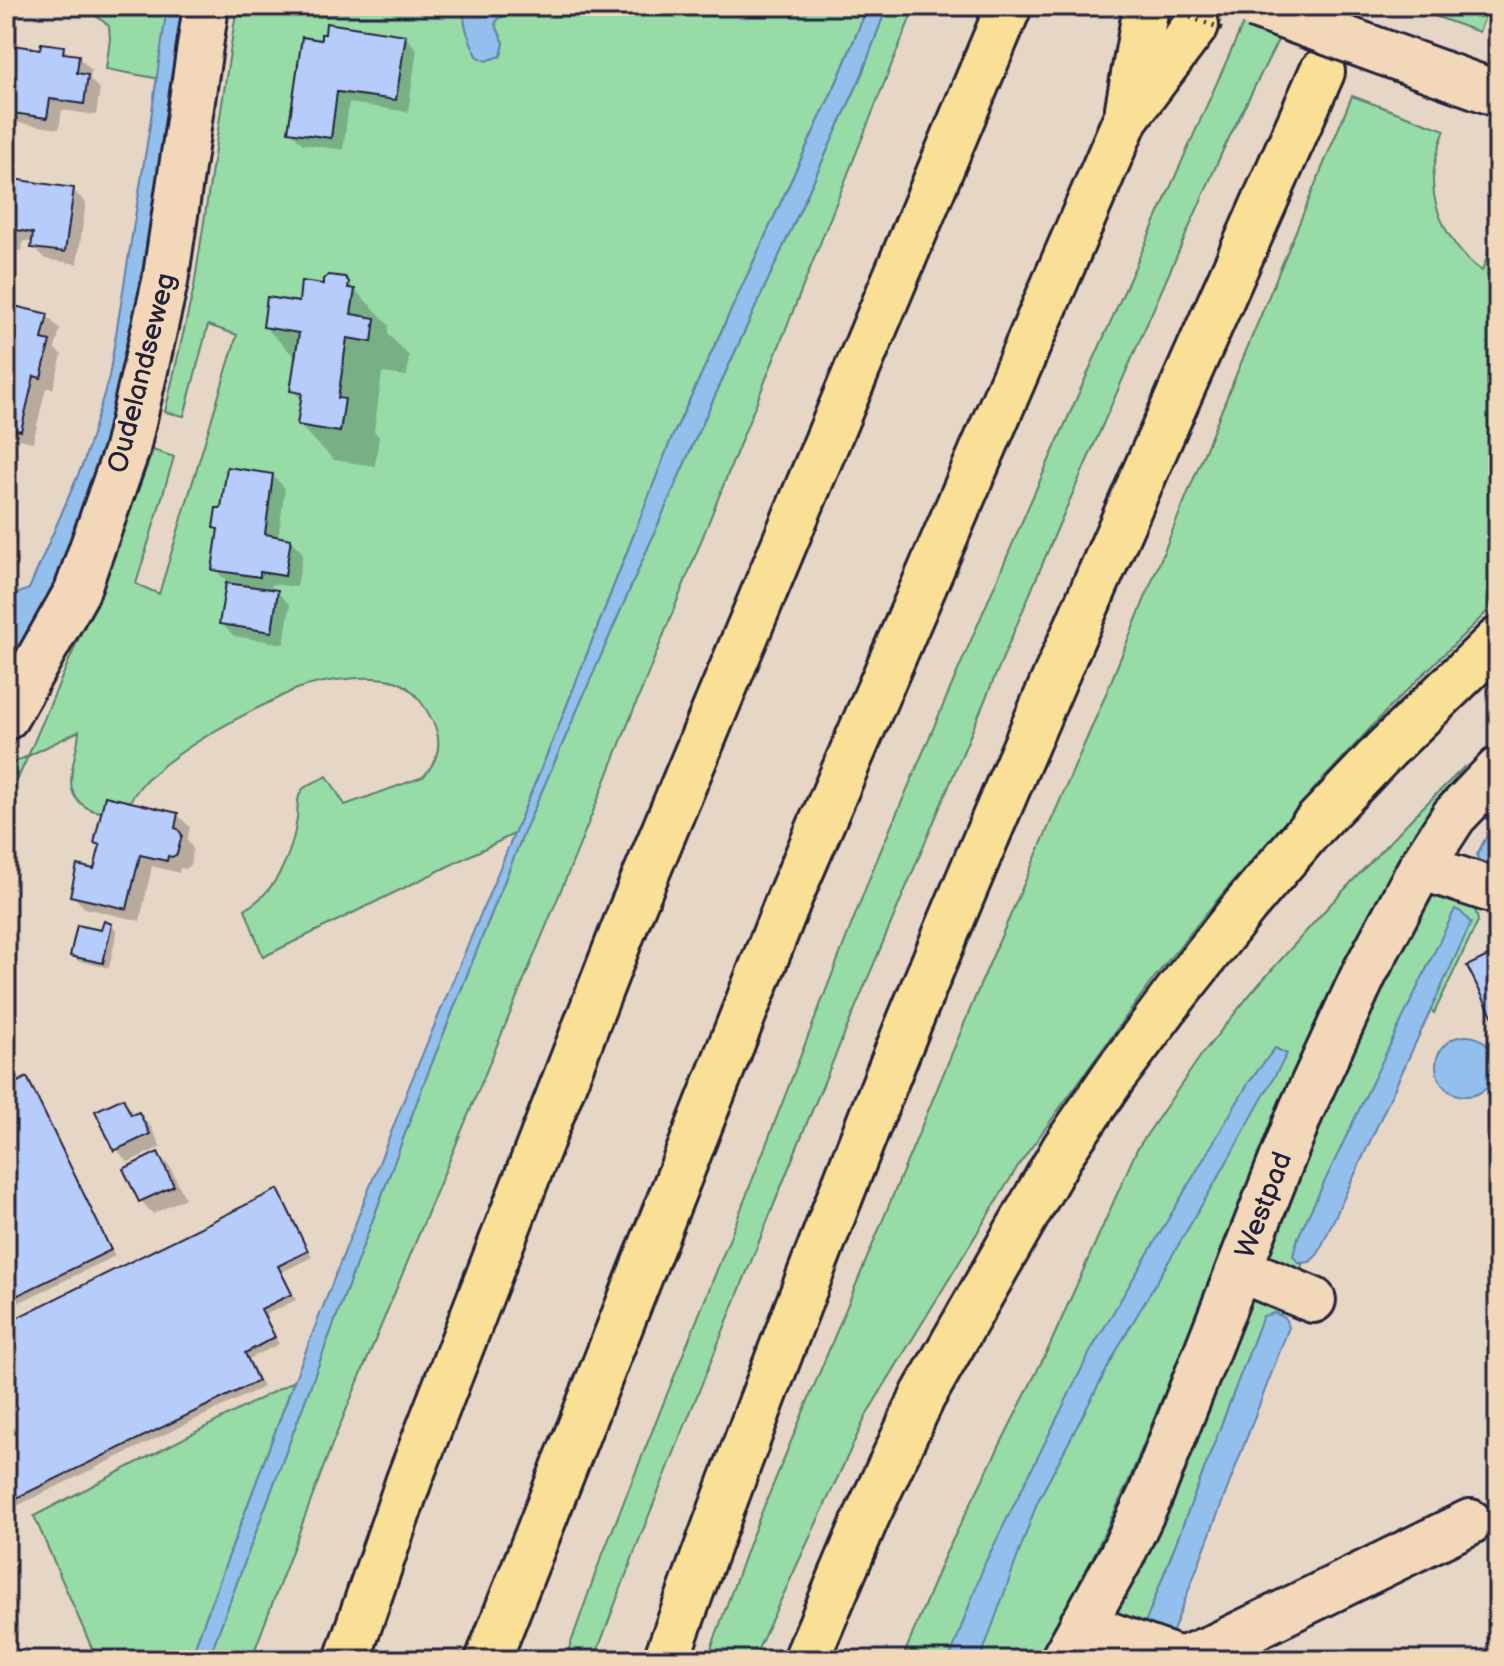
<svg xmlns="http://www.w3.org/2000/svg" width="1504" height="1666" font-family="'Balsamiq Sans',sans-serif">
<rect width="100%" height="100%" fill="#e6d6c6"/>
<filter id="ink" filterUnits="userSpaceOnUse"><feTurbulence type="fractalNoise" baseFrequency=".0125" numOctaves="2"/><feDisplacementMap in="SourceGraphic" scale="16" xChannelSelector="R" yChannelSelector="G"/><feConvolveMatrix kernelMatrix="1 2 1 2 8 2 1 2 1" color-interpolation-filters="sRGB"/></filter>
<g filter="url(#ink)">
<path fill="#97dba7" stroke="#5c7e71" stroke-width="2" d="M 40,6 L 183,6 L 171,81 L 106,69 L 110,39 L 109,26 L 95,15 Z
M 237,6 L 465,6 L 463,12 L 500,56 L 504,43 L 495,24 L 499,18 L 518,10 L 518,6 L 868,6 L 838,79 L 670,442 L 558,728 L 514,834 L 263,957 L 245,909 C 277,892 293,851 297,818 C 298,807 296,795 304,788 C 310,783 320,780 327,776 L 345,805 L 423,777 C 438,761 443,742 433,722 C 427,709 415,691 402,684 C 379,672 324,680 300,688 C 290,691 281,697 272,701 C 230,721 182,748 147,779 C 136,790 130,801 123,814 C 113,813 101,813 92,810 C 55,795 78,759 79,731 L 28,756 L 6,805 L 6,766 L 28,756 L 111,563 L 153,450 L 174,457 L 136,584 L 159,594 L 237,335 L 208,325 L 184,416 L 165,412 L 194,287 Z
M 887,6 L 915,6 L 576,854 L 333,1442 L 251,1660 L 208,1660 L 422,1088 L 524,832 L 697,435 L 860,79 Z
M 1251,6 L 1295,6 L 1223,150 L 1058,527 L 806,1125 L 641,1535 L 594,1660 L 565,1660 L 598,1566 L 731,1235 L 875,864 L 1030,503 Z
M 1407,6 L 1489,6 L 1479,32 Z
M 1352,96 L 1445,130 C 1439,145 1434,162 1433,179 C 1432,213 1454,252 1482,271 L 1498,227 L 1498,601 L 1389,708 L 1316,787 L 1223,893 L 1154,978 L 1018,1166 L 868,1412 L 753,1660 L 707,1660 L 751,1538 L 981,983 L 1103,701 L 1236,375 Z
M 1465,766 L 1426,819 L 1394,872 L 1331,999 L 1284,1100 L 1127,1485 L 1075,1595 L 1042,1660 L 902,1660 L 944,1557 L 1050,1345 L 1137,1149 L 1202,1054 L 1252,992 L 1326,909 L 1414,816 Z
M 1442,892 C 1459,898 1476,900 1478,921 L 1434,1013 L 1430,1009 L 1470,923 L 1299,1263 L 1303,1263 L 1296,1279 L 1260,1260 L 1306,1133 L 1427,898 Z
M 1240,1284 L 1286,1301 L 1280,1316 L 1274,1313 L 1263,1317 L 1141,1634 L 1102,1619 Z
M 294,1381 L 190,1660 L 97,1660 L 34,1516 Z"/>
<path fill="#92bfec" stroke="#6580a5" stroke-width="2" d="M 167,6 L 186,6 L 119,412 L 52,595 L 8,671 L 6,671 L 6,598 L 29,589 L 84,461 L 109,377 L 150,125 Z
M 465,6 L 518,6 L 518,10 L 499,18 L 495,24 L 504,43 L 501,56 L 486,61 L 477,56 C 470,41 461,23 465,6 Z
M 868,6 L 887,6 L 860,79 L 697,435 L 524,832 L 422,1088 L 208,1660 L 190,1660 L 294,1381 L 408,1089 L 558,728 L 670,442 L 838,79 Z
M 1498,813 L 1498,866 L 1494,870 L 1479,866 L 1477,855 Z
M 1455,909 L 1461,912 L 1471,923 L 1318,1254 L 1310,1262 L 1299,1263 L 1293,1256 L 1298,1237 Z
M1436 1066a30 30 0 1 1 60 0a30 30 0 1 1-60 0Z
M 1275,1048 L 1287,1054 L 1220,1174 L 1119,1346 L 1037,1503 L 980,1660 L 949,1660 L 985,1563 L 1091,1350 L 1249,1082 Z
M 1275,1313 L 1285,1318 L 1289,1327 L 1162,1660 L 1131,1660 L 1263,1316 Z"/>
<path fill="#0003" d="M 405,37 L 417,49 L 408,112 L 349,103 L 343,150 L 303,144 L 290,131 L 322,42 Z
M 6,46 L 42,52 L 63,48 L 70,56 L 78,57 L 91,70 L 90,80 L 100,89 L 96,115 L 62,110 L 59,129 L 6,121 Z
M 6,180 L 73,190 L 86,203 L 77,264 L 45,259 L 33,247 L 33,242 L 23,241 L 22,251 L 6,249 Z
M 344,279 L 380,315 L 389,326 L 388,334 L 409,356 L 407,376 L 382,373 L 374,431 L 379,437 L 375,466 L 334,460 L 299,425 L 302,400 L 292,390 L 297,359 L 265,327 L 301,304 L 324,286 Z
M 6,306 L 47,316 L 60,329 L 55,349 L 62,355 L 53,389 L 46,388 L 33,442 L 6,436 Z
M 273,476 L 285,488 L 278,539 L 290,540 L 303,553 L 297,587 L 272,584 L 271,591 L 277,592 L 290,605 L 284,644 L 234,636 L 222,624 L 228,582 L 214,569 L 220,532 L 215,527 L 223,511 Z
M 177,814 L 190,827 L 187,840 L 193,849 L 190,866 L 185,869 L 180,868 L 179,873 L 152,866 L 140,921 L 85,908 L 72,895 L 95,872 L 101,847 L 97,843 Z
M 111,925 L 117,931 L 109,968 L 78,961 L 72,955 Z
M 27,1080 L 32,1086 L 115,1256 L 6,1309 L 6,1090 Z
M 122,1101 L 136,1115 L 138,1114 L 151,1127 L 161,1147 L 128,1162 L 116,1149 Z
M 158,1154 L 170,1167 L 185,1198 L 153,1214 L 141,1201 Z
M 278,1191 L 283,1197 L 312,1257 L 282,1272 L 296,1300 L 265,1315 L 279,1344 L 249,1359 L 263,1387 L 6,1511 L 6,1325 Z"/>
<path fill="#b6ccfb" stroke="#22223b" stroke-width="2" d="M 326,23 L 406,35 L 396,100 L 337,92 L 331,138 L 288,132 L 302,37 L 321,40 L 321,34 L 325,34 Z
M 41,43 L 64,46 L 63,53 L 79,55 L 77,73 L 88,75 L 84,104 L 50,99 L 47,118 L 6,112 L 6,44 L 40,49 Z
M 6,178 L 74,188 L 65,252 L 31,248 L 33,233 L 11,229 L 10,240 L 6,239 Z
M 329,275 L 345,277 L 349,282 L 348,288 L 355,289 L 351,314 L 375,318 L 372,342 L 347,338 L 338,398 L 345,399 L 340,432 L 297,425 L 302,393 L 290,391 L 299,333 L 263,327 L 267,297 L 299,302 L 301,281 L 323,284 L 323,279 Z
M 6,304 L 48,314 L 42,339 L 50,341 L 41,378 L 34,376 L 21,431 L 6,428 Z
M 227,467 L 273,474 L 265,534 L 291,539 L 285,576 L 260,572 L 260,577 L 212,570 L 218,529 L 213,528 L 216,508 L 221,508 Z
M 226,583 L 278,590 L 272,632 L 219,624 Z
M 105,796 L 178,813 L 175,828 L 178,829 L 182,835 L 177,854 L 172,857 L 168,856 L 167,861 L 140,855 L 127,909 L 70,896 L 77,865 L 94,869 L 100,845 L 94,843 Z
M 104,921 L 112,924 L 103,963 L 70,956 L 77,925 L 101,930 Z
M 1498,951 L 1498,1027 L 1467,966 Z
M 27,1077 L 111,1250 L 6,1301 L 6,1088 Z
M 123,1098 L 131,1115 L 139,1112 L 150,1134 L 114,1151 L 95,1111 Z
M 158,1152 L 174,1186 L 139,1202 L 123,1169 Z
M 278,1189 L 308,1251 L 278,1266 L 292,1294 L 261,1309 L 275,1337 L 245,1353 L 258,1381 L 6,1503 L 6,1323 Z"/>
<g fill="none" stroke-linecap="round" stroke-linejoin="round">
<path stroke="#bfb2aa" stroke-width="44" stroke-dasharray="44 22" stroke-linecap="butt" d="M 1323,70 L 1352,6"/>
<g stroke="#22223b" stroke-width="50">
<path id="minor" d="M 6,717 L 77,591 L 127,449 L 165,282 L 206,6
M 1421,867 L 1498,892
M 1239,1269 L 1313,1300
M 1082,1625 L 1175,1658 L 1184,1659 L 1216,1646 L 1470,1522
M 1063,1660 L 1121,1557 L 1150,1496 L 1301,1111 L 1365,972 L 1421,867 L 1454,816 L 1498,770"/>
</g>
<g stroke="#22223b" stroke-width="50">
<path id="highway" d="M 1128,108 L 1146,7
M 347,1660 L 409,1480 L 630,913 L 1009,6
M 488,1660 L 791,894 L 1126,118 L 1196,25
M 666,1660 C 744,1446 824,1233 909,1023 C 1040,703 1183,388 1322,72
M 806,1660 L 867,1516 L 923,1396 L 1064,1149 L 1114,1076 L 1177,992 L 1245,906 L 1314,825 L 1386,749 L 1498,640"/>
</g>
<use href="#minor" stroke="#f2d8b9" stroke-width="44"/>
<use href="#highway" stroke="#fadf96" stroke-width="44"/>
<g stroke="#22223b" stroke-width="50" stroke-linecap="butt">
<path id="minor-bridge" d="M 1255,6 L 1498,94"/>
</g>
<path stroke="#22223b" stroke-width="5" stroke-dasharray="2 6" stroke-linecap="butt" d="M 1160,6 L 1223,29"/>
<use href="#minor-bridge" stroke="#f2d8b9" stroke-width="44"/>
</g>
</g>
<g text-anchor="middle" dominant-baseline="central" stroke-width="6" stroke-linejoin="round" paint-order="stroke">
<g font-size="28" fill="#22223b" stroke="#f2d8b9">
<text transform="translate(142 373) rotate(-76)">Oudelandseweg</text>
<text transform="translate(1264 1205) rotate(-69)">Westpad</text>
</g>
</g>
<rect width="1504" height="1666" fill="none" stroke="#f2d8b9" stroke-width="32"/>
<rect x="16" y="16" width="1472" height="1634" fill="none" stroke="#22223b" stroke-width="3" filter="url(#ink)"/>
</svg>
